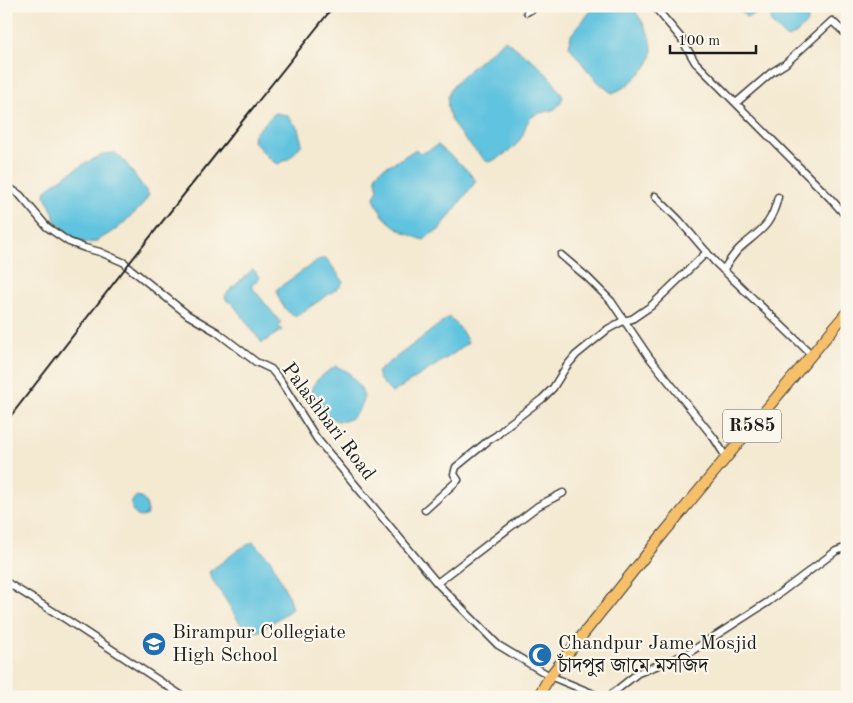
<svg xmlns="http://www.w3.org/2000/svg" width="853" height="703" font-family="'Old Standard TT','Noto Serif Bengali',serif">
<rect width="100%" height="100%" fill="#fbf7ec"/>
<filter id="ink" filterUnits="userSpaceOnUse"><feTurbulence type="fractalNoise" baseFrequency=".02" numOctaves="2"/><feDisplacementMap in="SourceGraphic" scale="10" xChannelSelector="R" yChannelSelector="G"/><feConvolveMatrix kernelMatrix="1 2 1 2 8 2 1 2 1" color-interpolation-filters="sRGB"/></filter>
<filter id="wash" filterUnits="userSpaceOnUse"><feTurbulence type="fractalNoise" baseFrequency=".0096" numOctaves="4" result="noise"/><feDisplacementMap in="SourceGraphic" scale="20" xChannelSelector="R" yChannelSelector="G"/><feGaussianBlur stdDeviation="1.12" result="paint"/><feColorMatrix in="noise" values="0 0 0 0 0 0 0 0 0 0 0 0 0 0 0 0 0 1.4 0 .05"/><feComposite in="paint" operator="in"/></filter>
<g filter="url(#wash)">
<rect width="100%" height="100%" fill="#f4e9d1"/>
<path fill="#61c3df" stroke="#3e707e" d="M 595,6 L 631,6 C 641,18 658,44 650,60 C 648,66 643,71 638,75 C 630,84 623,89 612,93 C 594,81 582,63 569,46 L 571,35 Z
M 737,6 L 763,6 L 753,15 L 746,17 Z
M 781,6 L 799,6 L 808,16 L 808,21 C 802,29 796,35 787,38 L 771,23 L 771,17 Z
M 505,40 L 536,63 L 552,80 L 563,97 C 556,117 543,108 532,117 C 524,124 526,130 521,138 C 514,150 502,156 490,162 L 486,161 C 473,148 459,136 451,119 C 448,112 446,101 449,93 C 453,81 494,49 505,40 Z
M 275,113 L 287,115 L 298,128 L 302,144 L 290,158 L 278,164 L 272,161 L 253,141 L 254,134 Z
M 438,145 L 466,169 L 476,181 L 439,230 L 431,234 L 424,240 C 402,233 380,221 374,197 L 378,189 L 376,181 L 376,174 L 383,168 L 399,160 L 416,149 L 420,153 L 425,152 Z
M 116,153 L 125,162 L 149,195 L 140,208 L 117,229 L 95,242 L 85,243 L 74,239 L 55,221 L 53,212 L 45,196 L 46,190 L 59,180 L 84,164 L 104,154 Z
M 326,258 L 343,281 L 341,286 L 298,315 L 291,315 C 284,308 277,299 277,289 L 318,260 Z
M 253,269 L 260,278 L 251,286 L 281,323 L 278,325 L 282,330 L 262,343 L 232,303 L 227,301 L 225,297 L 228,292 Z
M 449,317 L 460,328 L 468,342 L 456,352 L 392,393 L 379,379 L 377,372 Z
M 336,366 L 348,372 L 360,387 L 364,397 C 362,402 360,408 357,412 C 339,435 321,410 309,395 C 313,380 324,374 336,366 Z
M 137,496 C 145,498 149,507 147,515 C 135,523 125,503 137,496 Z
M 253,542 L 270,559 L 288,595 L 292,609 L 260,631 L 248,632 C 239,624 234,613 227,602 C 221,592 213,583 209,572 L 238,550 Z"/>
</g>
<g filter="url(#ink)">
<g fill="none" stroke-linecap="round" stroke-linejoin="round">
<g stroke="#3c3b37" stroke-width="9">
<path id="minor" d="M 654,6 L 681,38 L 695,62 L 830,198 L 847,217
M 527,12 L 537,6
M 736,103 L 772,72 L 785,64 L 832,21 L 847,35
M 6,187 L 8,187 L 20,195 L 47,227 L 69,242 L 85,248 L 100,252 L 125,263 L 127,266 L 188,315 L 217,332 L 256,362 L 271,369 L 280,380 L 317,439 L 437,583 L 498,645 L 550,676 L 601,697
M 655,196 L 679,220 L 715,262 L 811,354
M 561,255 L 588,278 L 611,301 L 649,357 L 714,438 L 726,457
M 723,270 C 729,262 734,253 741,247 C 762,229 771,226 778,197
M 425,510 L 458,480 L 454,474 L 456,467 L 489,440 L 497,435 L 509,424 L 542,399 L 553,388 L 566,367 L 576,355 L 608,329 L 623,321 L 632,319 L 651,306 L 707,252
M 6,582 L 67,620 L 184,697
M 437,583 L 538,506 L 563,493
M 608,697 L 638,673 L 687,654 L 768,602 L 836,551 L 847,547"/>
</g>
<g stroke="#3c3b37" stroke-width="12">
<path id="primary" d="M 538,697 L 550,676 L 658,540 L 847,312"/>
</g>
<use href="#minor" stroke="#fff" stroke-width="6"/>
<use href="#primary" stroke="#f6c06b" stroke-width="10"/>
<path stroke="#1c1c1c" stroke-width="2" d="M 6,422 L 127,266 L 334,6"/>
</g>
</g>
<defs>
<g id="school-disc" transform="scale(1.25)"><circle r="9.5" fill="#1f6fb2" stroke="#fbf7ec"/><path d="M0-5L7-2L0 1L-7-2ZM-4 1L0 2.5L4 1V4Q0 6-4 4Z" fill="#fff"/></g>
<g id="mosque-disc" transform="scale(1.25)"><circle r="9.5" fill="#1f6fb2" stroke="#fbf7ec"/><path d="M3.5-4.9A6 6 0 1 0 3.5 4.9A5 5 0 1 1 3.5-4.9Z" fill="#fff"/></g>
</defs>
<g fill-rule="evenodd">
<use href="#school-disc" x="154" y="644"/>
<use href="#mosque-disc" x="540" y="655"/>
</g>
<g text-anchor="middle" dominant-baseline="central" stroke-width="4.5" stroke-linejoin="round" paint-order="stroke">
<rect fill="#fbf7ec" stroke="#5f5e5a" stroke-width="1" x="723" y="409.5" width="58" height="33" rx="4"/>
<g font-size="19" font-weight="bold" fill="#1c1c1c">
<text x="752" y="426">R585</text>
</g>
<g font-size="20" fill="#1c1c1c" stroke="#fbf7ec">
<text transform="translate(328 422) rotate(53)">Palashbari Road</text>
</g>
<g font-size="20" fill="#1c1c1c" stroke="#fbf7ec" text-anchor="start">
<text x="172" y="633">Birampur Collegiate<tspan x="172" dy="23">High School</tspan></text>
<text x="558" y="644">Chandpur Jame Mosjid<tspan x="558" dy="23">চাঁদপুর জামে মসজিদ</tspan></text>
</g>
</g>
<rect width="853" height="703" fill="none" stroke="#fbf7ec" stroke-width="25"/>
<path d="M670 45v8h86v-8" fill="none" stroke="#1c1c1c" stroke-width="2.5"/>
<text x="678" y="45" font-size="15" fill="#1c1c1c" stroke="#fbf7ec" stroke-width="4" paint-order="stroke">100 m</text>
</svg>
